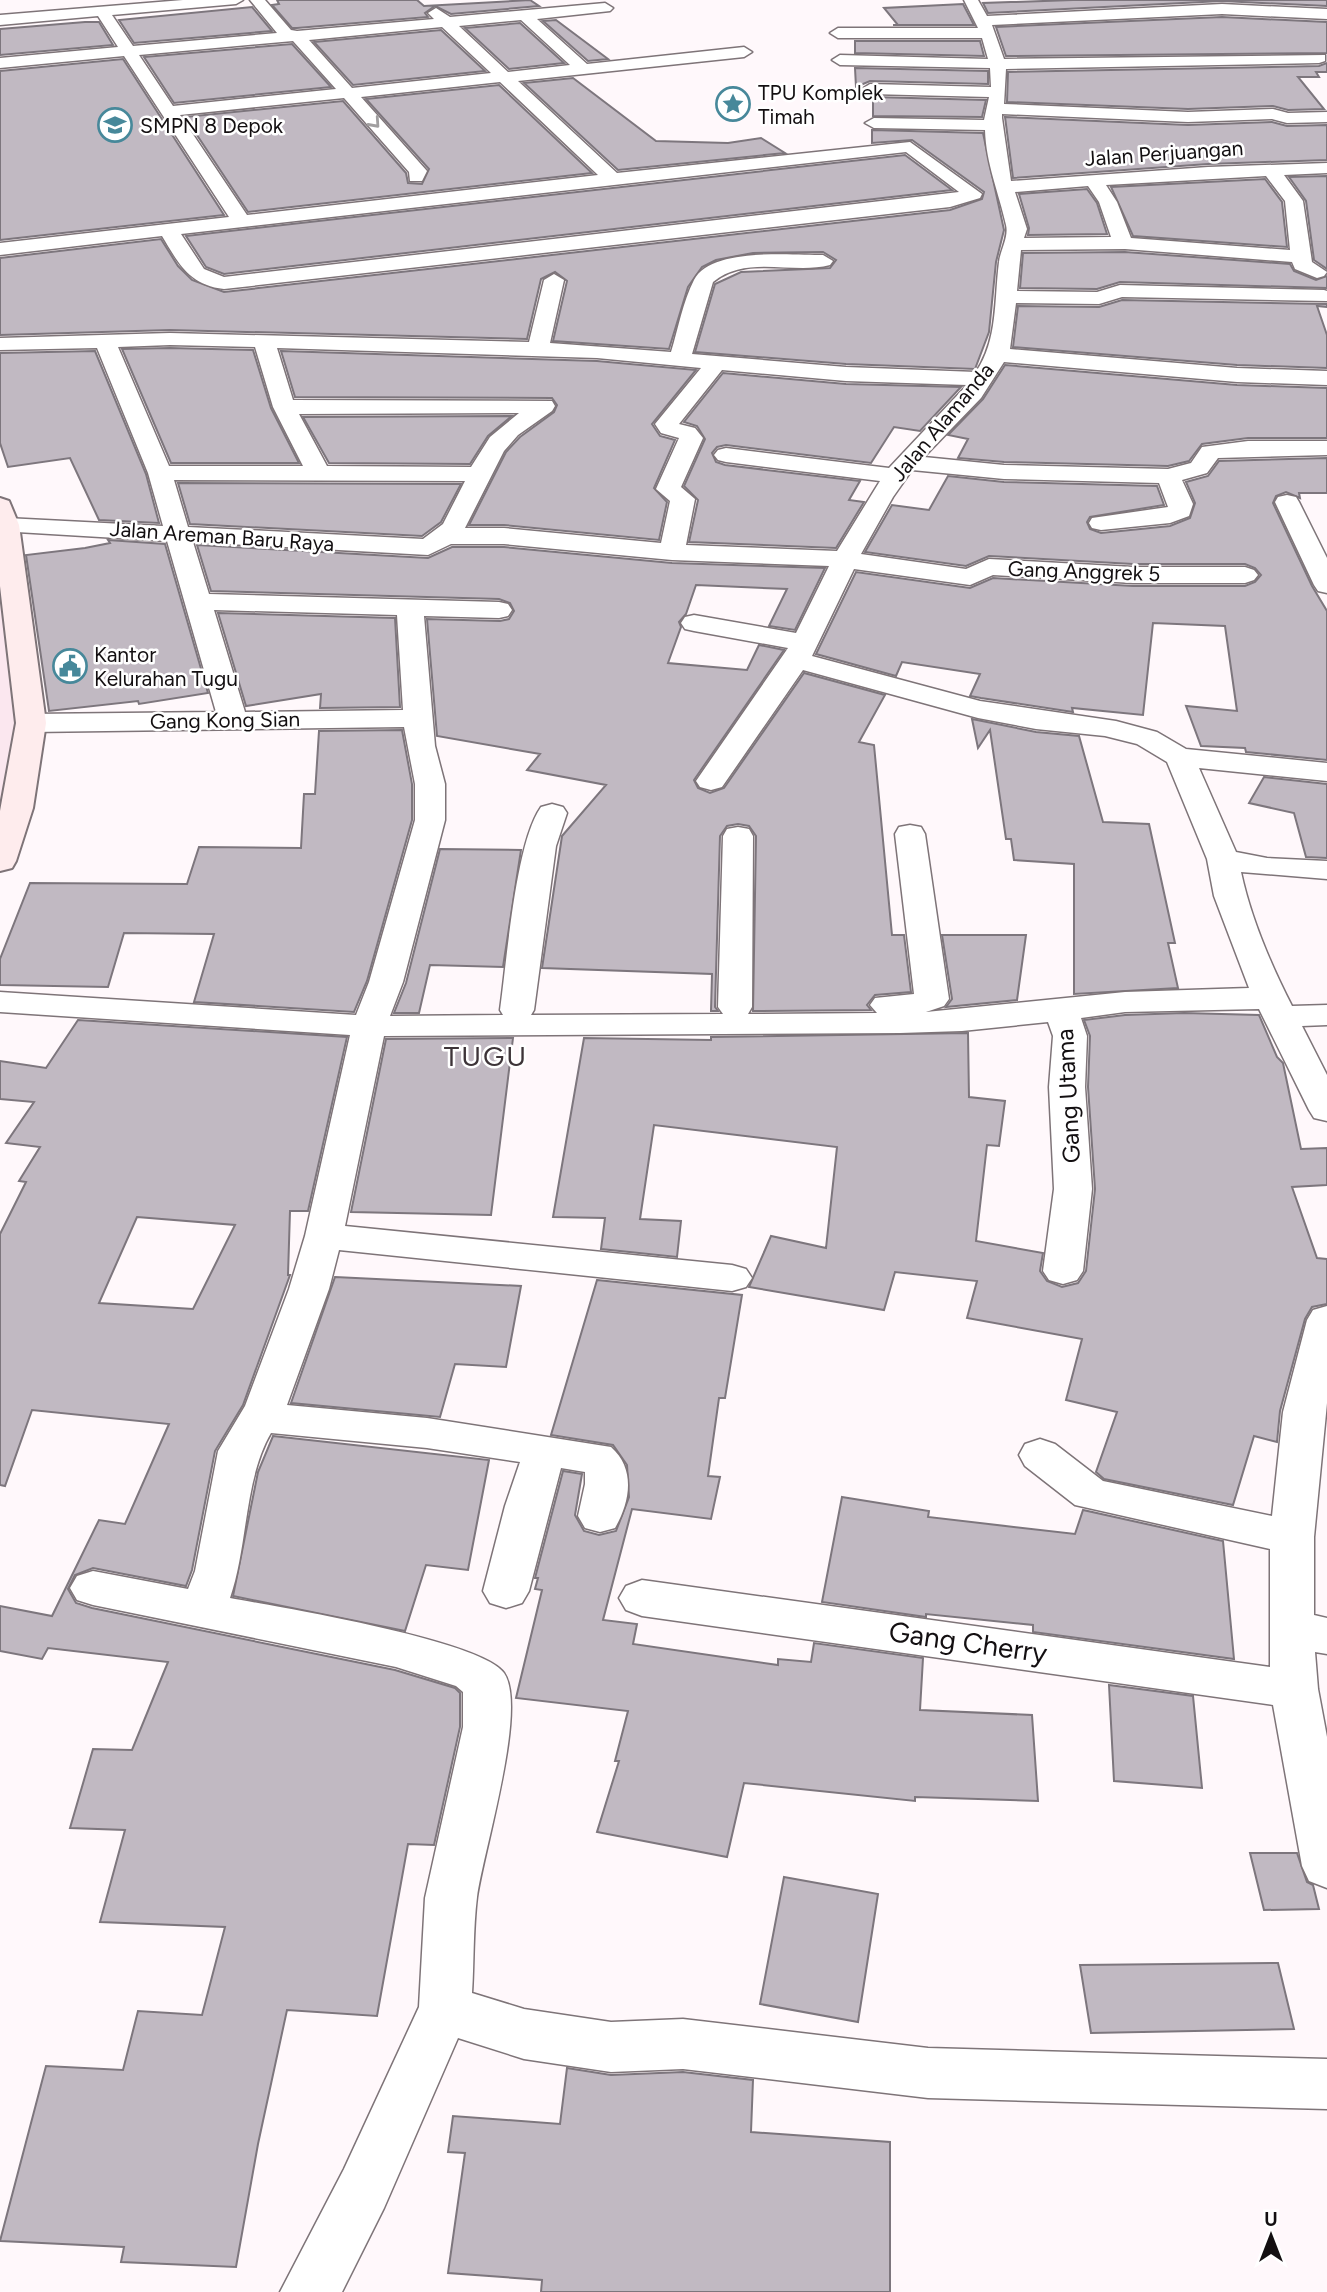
<svg xmlns="http://www.w3.org/2000/svg" width="1327" height="2292" font-family="Figtree,sans-serif">
<rect width="100%" height="100%" fill="#fff8fb"/>
<path fill="#fbe7ef" d="M 0,523 L 24,685 L 0,863 Z"/>
<path fill="#c1b9c2" stroke="#7d767d" stroke-width="2" fill-rule="evenodd" d="M 277,0 L 417,0 L 424,6 L 530,0 L 539,6 L 451,14 L 435,6 L 425,13 L 428,17 L 297,28 L 292,28 L 272,5 L 279,4 Z
M 1073,0 L 1327,0 L 1327,6 L 1222,1 L 988,13 L 983,3 Z
M 963,4 L 974,25 L 893,25 L 898,25 L 884,8 Z
M 252,7 L 272,31 L 134,43 L 119,20 Z
M 1222,17 L 1327,22 L 1327,53 L 1006,56 L 996,27 Z
M 556,20 L 608,59 L 588,61 L 543,21 Z
M 85,22 L 99,22 L 113,45 L 0,55 L 0,29 Z
M 520,23 L 564,63 L 509,69 L 465,28 Z
M 441,30 L 485,71 L 353,85 L 314,42 Z
M 855,41 L 980,41 L 984,56 L 855,53 Z
M 292,44 L 331,87 L 174,103 L 144,57 Z
M 123,59 L 224,215 L 0,240 L 0,71 Z
M 1327,63 L 1327,72 L 1316,72 L 1319,77 L 1298,77 L 1324,109 L 1288,110 L 1273,106 L 1188,109 L 1007,102 L 1008,72 L 1319,66 Z
M 855,68 L 988,71 L 988,84 L 870,81 L 856,87 Z
M 573,78 L 656,141 L 728,143 L 761,138 L 785,153 L 618,170 L 524,83 Z
M 499,85 L 592,173 L 248,212 L 185,117 L 343,101 L 406,173 L 408,183 L 422,184 L 429,169 L 366,99 Z
M 873,97 L 986,100 L 982,117 L 873,116 Z
M 1005,117 L 1188,125 L 1272,122 L 1287,126 L 1327,125 L 1327,160 L 1208,164 L 1013,178 Z
M 872,130 L 983,133 L 1004,230 L 996,262 L 989,332 L 975,369 L 846,364 L 695,352 L 715,284 L 741,272 L 830,268 L 836,260 L 823,252 L 753,253 L 716,260 L 702,267 L 688,287 L 669,349 L 553,341 L 567,281 L 555,272 L 541,279 L 527,339 L 170,330 L 0,335 L 0,258 L 161,239 L 178,266 L 192,280 L 224,292 L 950,210 L 982,199 L 984,192 L 912,140 L 872,143 Z
M 905,155 L 952,190 L 224,274 L 206,267 L 186,236 Z
M 1327,176 L 1327,269 L 1314,260 L 1306,201 L 1289,177 Z
M 1265,179 L 1282,202 L 1287,247 L 1133,236 L 1111,187 Z
M 1087,189 L 1097,203 L 1107,234 L 1028,235 L 1029,228 L 1019,194 Z
M 1125,252 L 1290,264 L 1294,271 L 1316,280 L 1327,276 L 1327,288 L 1120,282 L 1097,289 L 1020,288 L 1023,253 Z
M 1122,300 L 1327,304 L 1327,307 L 1317,306 L 1327,335 L 1327,368 L 1237,365 L 1013,347 L 1018,306 L 1099,307 Z
M 170,348 L 253,350 L 271,408 L 299,463 L 171,463 L 122,349 Z
M 95,351 L 146,474 L 159,523 L 99,520 L 70,458 L 8,467 L 0,443 L 0,353 Z
M 281,351 L 597,361 L 696,370 L 652,424 L 660,436 L 675,440 L 654,488 L 667,502 L 659,540 L 504,525 L 469,525 L 506,452 L 520,437 L 554,412 L 557,405 L 552,398 L 295,397 Z
M 1005,365 L 1237,385 L 1327,388 L 1327,438 L 1248,438 L 1202,444 L 1189,461 L 1168,466 L 1004,462 L 958,458 L 968,439 L 948,435 L 983,399 Z
M 723,373 L 846,384 L 961,387 L 920,431 L 894,427 L 871,463 L 726,445 L 717,447 L 712,453 L 716,462 L 725,465 L 860,481 L 849,500 L 864,502 L 836,548 L 689,542 L 698,500 L 684,486 L 705,439 L 697,426 L 684,422 Z
M 512,416 L 488,436 L 470,464 L 329,463 L 303,417 Z
M 1327,458 L 1327,493 L 1299,493 L 1300,498 L 1286,492 L 1276,496 L 1273,503 L 1312,586 L 1327,611 L 1327,760 L 1246,752 L 1245,748 L 1201,746 L 1186,706 L 1237,711 L 1225,626 L 1153,623 L 1143,715 L 1072,708 L 1073,712 L 981,698 L 970,696 L 980,674 L 902,662 L 896,676 L 816,654 L 856,572 L 970,588 L 993,578 L 1133,586 L 1245,586 L 1255,582 L 1261,575 L 1255,568 L 1245,564 L 1133,564 L 989,556 L 966,566 L 865,552 L 892,505 L 929,510 L 948,476 L 1004,482 L 1157,486 L 1164,505 L 1090,517 L 1087,522 L 1090,529 L 1101,533 L 1170,526 L 1190,518 L 1195,503 L 1186,482 L 1208,476 L 1219,461 Z
M 178,483 L 461,484 L 441,522 L 422,536 L 190,524 Z
M 108,540 L 165,544 L 208,693 L 139,704 L 138,701 L 49,711 L 26,555 L 85,548 L 110,543 Z
M 197,545 L 428,558 L 452,547 L 504,547 L 672,563 L 825,568 L 795,630 L 769,626 L 787,589 L 696,585 L 686,614 L 679,622 L 681,627 L 668,663 L 747,670 L 759,645 L 784,650 L 694,780 L 698,788 L 710,793 L 724,788 L 804,673 L 885,695 L 859,742 L 874,745 L 892,935 L 904,935 L 911,992 L 875,995 L 867,1005 L 871,1010 L 753,1011 L 756,836 L 749,826 L 738,824 L 727,826 L 720,836 L 715,1007 L 718,1011 L 711,1011 L 712,974 L 542,968 L 562,836 L 606,785 L 527,770 L 540,754 L 437,736 L 427,619 L 500,621 L 509,619 L 514,611 L 510,603 L 499,599 L 211,591 Z
M 218,613 L 395,618 L 400,707 L 320,708 L 321,694 L 246,706 Z
M 972,719 L 1036,732 L 1079,736 L 1103,822 L 1149,824 L 1175,943 L 1168,943 L 1178,988 L 1074,994 L 1074,864 L 1014,860 L 1011,839 L 1006,839 L 990,730 L 978,748 Z
M 402,730 L 412,784 L 412,820 L 367,981 L 354,1012 L 194,1002 L 214,934 L 124,933 L 108,987 L 0,985 L 0,959 L 30,883 L 187,884 L 199,847 L 301,848 L 304,794 L 315,794 L 319,731 Z
M 1264,777 L 1327,784 L 1327,858 L 1306,857 L 1294,813 L 1249,803 Z
M 440,849 L 521,850 L 503,967 L 430,965 L 419,1013 L 394,1013 L 406,983 Z
M 942,935 L 1026,935 L 1017,1000 L 946,1007 L 952,999 Z
M 1184,1013 L 1259,1015 L 1277,1057 L 1283,1063 L 1301,1149 L 1327,1148 L 1327,1185 L 1292,1187 L 1317,1258 L 1327,1259 L 1327,1304 L 1312,1307 L 1305,1319 L 1280,1411 L 1277,1442 L 1254,1436 L 1233,1505 L 1104,1479 L 1096,1472 L 1117,1412 L 1066,1400 L 1082,1339 L 967,1318 L 977,1281 L 895,1272 L 884,1310 L 749,1287 L 771,1236 L 826,1248 L 837,1147 L 654,1125 L 640,1219 L 681,1221 L 677,1257 L 601,1249 L 605,1218 L 553,1217 L 584,1038 L 711,1040 L 711,1037 L 968,1033 L 969,1097 L 1005,1101 L 999,1146 L 987,1145 L 976,1241 L 1043,1253 L 1040,1271 L 1047,1281 L 1062,1287 L 1078,1283 L 1086,1271 L 1095,1189 L 1088,1087 L 1090,1036 L 1084,1020 L 1125,1015 Z
M 78,1020 L 347,1037 L 308,1211 L 290,1211 L 288,1275 L 290,1275 L 243,1405 L 215,1451 L 192,1570 L 186,1586 L 93,1568 L 75,1575 L 68,1589 L 76,1603 L 92,1608 L 395,1670 L 455,1688 L 460,1693 L 460,1727 L 434,1845 L 408,1844 L 377,2016 L 287,2010 L 258,2144 L 236,2267 L 121,2262 L 124,2247 L 0,2241 L 46,2066 L 123,2070 L 138,2011 L 202,2015 L 225,1927 L 100,1922 L 125,1830 L 70,1828 L 93,1749 L 132,1750 L 168,1662 L 48,1648 L 42,1659 L 0,1651 L 0,1606 L 52,1616 L 99,1520 L 125,1524 L 169,1424 L 32,1410 L 5,1486 L 0,1485 L 0,1234 L 26,1182 L 19,1181 L 40,1147 L 6,1143 L 34,1102 L 0,1099 L 0,1061 L 46,1068 ZM 137,1217 L 235,1225 L 193,1309 L 99,1303 Z
M 513,1038 L 491,1215 L 351,1212 L 386,1039 Z
M 335,1277 L 521,1286 L 506,1367 L 455,1364 L 440,1417 L 291,1403 Z
M 597,1280 L 742,1295 L 725,1398 L 719,1398 L 708,1476 L 720,1477 L 711,1519 L 632,1509 L 603,1620 L 637,1624 L 633,1644 L 778,1665 L 778,1659 L 811,1662 L 814,1643 L 923,1658 L 920,1710 L 1032,1715 L 1038,1801 L 915,1797 L 915,1801 L 744,1783 L 727,1857 L 597,1832 L 619,1761 L 615,1761 L 628,1711 L 516,1698 L 542,1590 L 535,1589 L 538,1578 L 535,1578 L 563,1471 L 582,1474 L 575,1515 L 584,1531 L 599,1535 L 616,1531 L 629,1497 L 627,1465 L 613,1445 L 551,1435 Z
M 273,1436 L 489,1460 L 468,1570 L 426,1565 L 405,1631 L 233,1596 L 258,1472 Z
M 842,1497 L 929,1511 L 928,1517 L 1075,1534 L 1083,1510 L 1223,1541 L 1234,1659 L 1033,1632 L 1033,1625 L 926,1614 L 926,1617 L 822,1602 Z
M 1109,1685 L 1193,1696 L 1202,1788 L 1114,1781 Z
M 1250,1853 L 1297,1853 L 1307,1882 L 1313,1885 L 1319,1909 L 1264,1910 Z
M 784,1877 L 878,1894 L 858,2022 L 760,2004 Z
M 1278,1963 L 1294,2029 L 1091,2033 L 1080,1965 Z
M 567,2068 L 611,2075 L 683,2072 L 753,2080 L 751,2132 L 890,2142 L 890,2292 L 541,2292 L 542,2280 L 448,2273 L 465,2153 L 448,2152 L 453,2116 L 560,2124 Z"/>
<g fill="none" stroke-linecap="round" stroke-linejoin="round">
<g stroke="#7e7478" stroke-width="3">
<path id="street" d="M 183,0 L 243,0 L 236,4 L 112,15 L 133,46 L 277,33 L 250,0 L 265,0 L 291,30 L 297,31 L 434,19 L 428,13 L 436,8 L 450,17 L 605,3 L 613,8 L 610,11 L 537,19 L 587,64 L 744,47 L 752,52 L 744,57 L 518,81 L 617,173 L 910,142 L 982,194 L 980,198 L 950,207 L 224,289 C 189,285 179,264 162,236 L 0,255 L 0,243 L 229,217 L 124,56 L 0,68 L 0,58 L 118,47 L 98,16 L 0,25 L 0,15 ZM 521,20 L 570,65 L 508,72 L 459,26 ZM 442,27 L 491,73 L 352,88 L 309,40 ZM 293,41 L 336,89 L 173,106 L 139,55 ZM 500,82 L 598,175 L 247,215 L 180,115 L 344,98 L 409,172 L 410,181 L 422,181 L 427,171 L 361,97 ZM 906,152 L 959,192 L 224,277 L 204,269 L 181,234 Z
M 964,0 L 978,0 L 987,16 L 1222,4 L 1327,9 L 1327,19 L 1222,14 L 992,25 L 1004,59 L 1325,55 L 1325,61 L 1319,63 L 1006,69 L 1004,104 L 1188,112 L 1273,109 L 1288,113 L 1327,112 L 1327,122 L 1287,123 L 1272,119 L 1188,122 L 1002,114 L 1002,118 L 1011,181 L 1208,167 L 1327,163 L 1327,173 L 1284,175 L 1303,201 L 1312,262 L 1327,272 L 1324,276 L 1317,278 L 1295,269 L 1292,262 L 1125,249 L 1021,250 L 1017,291 L 1097,292 L 1120,285 L 1324,290 L 1327,291 L 1327,301 L 1122,297 L 1099,304 L 1016,303 L 1010,349 L 1237,368 L 1327,371 L 1327,385 L 1237,382 L 1004,362 L 981,398 L 924,457 L 1004,465 L 1168,469 L 1191,463 L 1202,447 L 1248,441 L 1327,441 L 1327,455 L 1218,458 L 1207,473 L 1182,480 L 1193,504 L 1189,516 L 1170,523 L 1101,530 L 1092,528 L 1089,523 L 1092,518 L 1168,507 L 1159,483 L 1004,479 L 912,470 L 893,497 L 861,554 L 966,569 L 989,559 L 1133,567 L 1245,567 L 1254,570 L 1258,575 L 1254,580 L 1245,583 L 1133,583 L 993,575 L 970,585 L 854,569 L 812,656 L 980,701 L 1116,721 L 1157,732 L 1186,749 L 1327,763 L 1327,781 L 1199,768 L 1236,852 L 1267,858 L 1327,861 L 1327,879 L 1241,872 C 1251,919 1272,967 1292,1006 L 1327,1005 L 1327,1025 L 1302,1026 L 1327,1075 L 1327,1121 L 1314,1118 L 1309,1110 L 1259,1009 L 1125,1012 L 1081,1018 L 1087,1036 L 1085,1087 L 1092,1189 L 1083,1271 L 1077,1280 L 1063,1284 L 1049,1280 L 1043,1271 L 1054,1189 L 1049,1087 L 1053,1036 L 1048,1022 L 962,1031 L 900,1033 L 384,1036 L 345,1226 L 732,1265 L 746,1269 L 752,1278 L 746,1287 L 732,1291 L 339,1250 L 329,1289 L 287,1405 L 427,1418 L 611,1447 C 636,1469 630,1502 615,1528 L 600,1532 L 585,1528 L 578,1516 L 585,1484 L 585,1472 L 561,1468 L 529,1591 L 522,1603 L 506,1608 L 490,1603 L 483,1591 L 505,1506 L 520,1462 L 427,1448 L 271,1433 C 244,1479 248,1546 230,1598 C 278,1607 481,1640 504,1673 C 528,1708 483,1852 477,1897 C 473,1929 474,1962 472,1993 L 524,2009 L 611,2022 L 683,2019 L 928,2048 L 1327,2059 L 1327,2109 L 928,2098 L 683,2069 L 611,2072 L 524,2059 L 458,2038 L 384,2208 L 342,2292 L 280,2292 L 344,2169 L 419,2007 L 425,1898 L 463,1727 L 463,1692 L 456,1686 L 396,1667 L 93,1605 L 77,1600 L 70,1588 L 77,1576 L 93,1571 L 188,1589 L 195,1571 L 218,1451 L 245,1406 L 289,1289 L 305,1236 L 350,1035 L 0,1012 L 0,992 L 356,1015 L 369,982 L 415,820 L 415,784 L 404,727 L 31,732 L 21,729 L 17,723 L 21,717 L 31,714 L 216,712 L 167,541 L 0,531 L 0,519 L 6,518 L 163,526 L 148,473 L 97,348 L 0,350 L 0,338 L 170,333 L 529,342 L 544,280 L 554,274 L 564,280 L 550,343 L 671,352 C 678,329 683,301 694,280 C 711,247 792,255 823,255 L 833,261 L 830,265 C 792,275 747,254 713,282 L 692,354 L 846,367 L 976,372 C 998,339 994,301 999,262 C 1000,251 1009,237 1006,225 C 999,193 986,164 985,130 L 874,128 L 865,123 L 874,118 L 984,120 L 989,97 L 870,94 L 862,89 L 870,84 L 991,87 L 990,68 L 840,65 L 832,60 L 840,55 L 988,59 L 982,38 L 838,38 L 830,33 L 838,28 L 978,28 ZM 1266,176 L 1285,201 L 1290,250 L 1131,238 L 1117,202 L 1106,185 ZM 1088,186 L 1099,202 L 1111,237 L 1024,238 L 1027,229 L 1015,192 ZM 170,345 L 255,347 L 273,407 L 303,466 L 169,466 L 118,347 ZM 277,348 L 597,358 L 701,368 L 655,424 L 661,433 L 679,438 L 656,489 L 670,501 L 661,543 L 504,528 L 465,528 L 504,451 L 518,435 L 552,411 L 555,406 L 552,401 L 293,400 ZM 722,370 L 846,381 L 967,385 L 889,468 L 726,448 L 718,450 L 714,455 L 718,460 L 726,462 L 880,481 L 837,551 L 686,545 L 695,499 L 681,487 L 703,438 L 695,428 L 679,424 ZM 519,413 L 490,437 L 471,467 L 327,466 L 299,414 ZM 174,480 L 465,481 L 443,524 L 423,539 L 188,527 ZM 193,542 L 428,555 L 451,544 L 504,544 L 672,560 L 829,566 L 796,633 L 694,615 L 685,617 L 681,623 L 685,629 L 694,631 L 788,648 L 696,781 L 700,787 L 711,790 L 722,787 L 803,670 L 978,718 L 1036,729 L 1105,736 L 1137,744 L 1167,762 L 1207,859 L 1214,896 L 1249,988 L 1125,992 L 926,1012 L 944,1006 L 949,999 L 925,834 L 921,827 L 910,825 L 899,827 L 895,834 L 914,994 L 875,998 L 870,1005 L 877,1013 L 748,1014 L 752,1007 L 753,836 L 749,829 L 738,827 L 727,829 L 723,836 L 718,1007 L 723,1014 L 531,1015 L 534,1010 L 556,846 L 567,813 L 563,807 L 552,804 L 541,807 C 515,844 507,961 500,1010 L 503,1015 L 390,1016 L 403,982 L 445,820 L 445,784 L 435,746 L 424,616 L 499,618 L 508,616 L 512,610 L 508,604 L 499,602 L 209,594 ZM 214,610 L 397,615 L 403,710 L 245,712 Z
M 1287,495 L 1296,497 L 1299,502 L 1327,558 L 1327,593 L 1318,591 L 1314,585 L 1275,502 L 1278,497 Z
M 1327,1306 L 1327,1403 L 1314,1537 L 1314,1615 L 1327,1618 L 1327,1654 L 1315,1652 L 1318,1689 L 1327,1737 L 1327,1888 L 1309,1881 L 1302,1866 L 1273,1705 L 642,1616 L 626,1610 L 619,1598 L 626,1586 L 642,1580 L 1270,1667 L 1270,1549 L 1075,1505 L 1025,1466 L 1019,1455 L 1025,1444 L 1040,1439 L 1055,1444 L 1103,1481 L 1272,1516 L 1283,1412 L 1307,1320 L 1313,1310 Z"/>
</g>
<g stroke="#7e7478" stroke-width="4">
<path id="secondary" d="M 0,498 L 9,501 L 19,525 L 46,723 L 33,808 L 16,861 L 12,868 L 0,871 L 0,811 L 16,723 L 0,586 Z"/>
</g>
<use href="#street" fill="#fff" fill-rule="evenodd"/>
<use href="#secondary" fill="#feeced" fill-rule="evenodd"/>
</g>
<defs><path id="oneway-chevron" d="M-2-3.5L2.5 0L-2 3.5" fill="none" stroke-width="1.6" stroke-linecap="round" stroke-linejoin="round" transform="scale(1.75)"/></defs>
<use stroke="#a19fa0" href="#oneway-chevron" transform="translate(375 123) rotate(48)"/>
<defs>
<g id="sight-ring" transform="scale(1.75)"><circle r="9.5" fill="#fff" stroke="#47889a" stroke-width="1.5"/><path d="M0-6L1.8-2.2L6-1.7L2.9 1.2L3.7 5.4L0 3.3L-3.7 5.4L-2.9 1.2L-6-1.7L-1.8-2.2Z" fill="#47889a"/></g>
<g id="school-ring" transform="scale(1.75)"><circle r="9.5" fill="#fff" stroke="#47889a" stroke-width="1.5"/><path d="M0-5L7-2L0 1L-7-2ZM-4 1L0 2.5L4 1V4Q0 6-4 4Z" fill="#47889a"/></g>
<g id="civic-ring" transform="scale(1.75)"><circle r="9.5" fill="#fff" stroke="#47889a" stroke-width="1.5"/><path d="M-.6-6.5H3V-4.5H.6V-3L4-1V1h2V6H-6V1h2V-1L-.6-3ZM-1.2 2.5V6h2.4V2.5Z" fill="#47889a"/></g>
</defs>
<g fill-rule="evenodd">
<use href="#sight-ring" x="733" y="104"/>
<use href="#school-ring" x="115" y="125"/>
<use href="#civic-ring" x="70" y="666"/>
</g>
<g text-anchor="middle" dominant-baseline="central" stroke-width="5" stroke-linejoin="round" paint-order="stroke">
<g font-size="21" fill="#130f11" stroke="#fff" text-anchor="start">
<text x="758" y="92">TPU Komplek<tspan x="758" dy="24">Timah</tspan></text>
<text x="140" y="125">SMPN 8 Depok</text>
<text x="94" y="654">Kantor<tspan x="94" dy="24">Kelurahan Tugu</tspan></text>
</g>
<g font-size="21" fill="#130f11" stroke="#fff">
<text transform="translate(1164 153) rotate(-4)">Jalan Perjuangan</text>
<text transform="translate(942 422) rotate(-50)">Jalan Alamanda</text>
<text transform="translate(222 536) rotate(4)">Jalan Areman Baru Raya</text>
<text transform="translate(1084 571) rotate(2)">Gang Anggrek 5</text>
<text transform="translate(225 720) rotate(-1)">Gang Kong Sian</text>
</g>
<g font-size="24" fill="#130f11" stroke="#fff">
<text transform="translate(1068 1096) rotate(-93)">Gang Utama</text>
</g>
<g font-size="28" letter-spacing="2" fill="#3d3438" stroke="#fff">
<text x="486" y="1056">TUGU</text>
</g>
<g font-size="28" fill="#130f11" stroke="#fff">
<text transform="translate(968 1642) rotate(8)">Gang Cherry</text>
</g>
</g>
<g transform="translate(1271 2236)" stroke="#ffffff" stroke-width="5" paint-order="stroke">
<path d="M0-5L12 26L0 18L-12 26Z" fill="#130f11"/>
<text y="-10" font-size="19" font-weight="bold" text-anchor="middle" fill="#130f11">U</text>
</g>
</svg>
